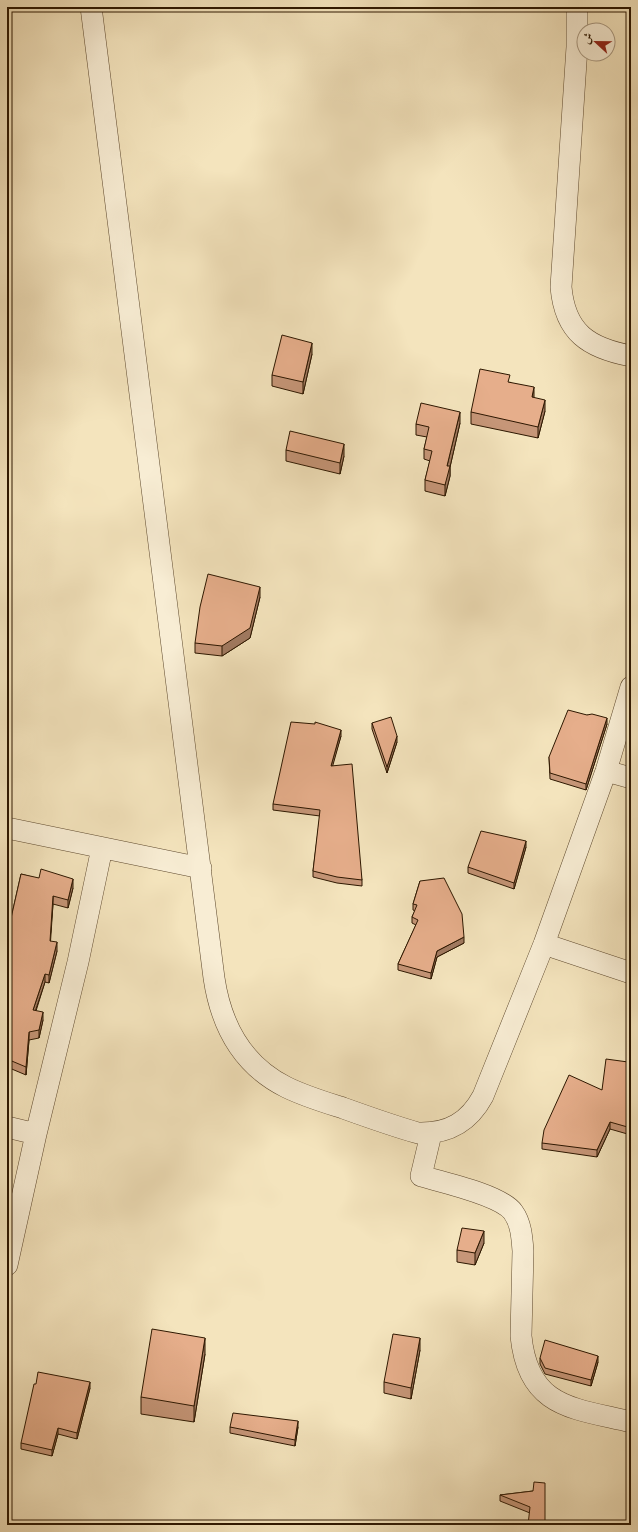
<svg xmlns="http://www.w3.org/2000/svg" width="638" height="1532" font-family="'IM FELL English',Amiri,serif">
<rect width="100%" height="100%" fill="#f4e4bd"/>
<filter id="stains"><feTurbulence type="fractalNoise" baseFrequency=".005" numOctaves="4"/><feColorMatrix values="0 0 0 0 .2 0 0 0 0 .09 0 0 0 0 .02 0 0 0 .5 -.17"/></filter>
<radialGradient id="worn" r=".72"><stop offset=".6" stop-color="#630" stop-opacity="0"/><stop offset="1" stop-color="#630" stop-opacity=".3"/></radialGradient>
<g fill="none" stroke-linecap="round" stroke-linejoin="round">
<g stroke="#5f4a2f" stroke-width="22">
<path id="minor" d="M 91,7 L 214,978 C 221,1025 242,1065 286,1087 C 304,1096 324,1102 343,1108 C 368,1117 393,1126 418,1133 C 449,1134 469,1122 483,1096 L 544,944 L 606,771 L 631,687
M 577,7 L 577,47 L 561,287 C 565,333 589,348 631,356
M 606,771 L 631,778
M 7,828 L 201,868
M 544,944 L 631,973
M 7,1127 L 36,1134
M 431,1134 L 421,1176 C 442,1182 501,1195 513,1212 C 521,1223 522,1237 523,1251 L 521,1336 C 528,1408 573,1408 631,1422
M 7,1265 L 36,1134 L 78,962 L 102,848"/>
</g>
<use href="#minor" stroke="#f8edd4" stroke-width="21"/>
</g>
<path fill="#c69678" stroke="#2d1700" d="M 631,85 L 631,116 L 628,116 L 628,100 Z
M 312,354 L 303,394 L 272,386 L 272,375 Z
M 510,382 L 545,411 L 538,438 L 471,424 L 471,412 Z
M 460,423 L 450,467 L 450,476 L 445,496 L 425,491 L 425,480 L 430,461 L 424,459 L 424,449 L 427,437 L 416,435 L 416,424 Z
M 286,450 L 344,456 L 340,474 L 286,461 Z
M 260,597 L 250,638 L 222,656 L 195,653 L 195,643 Z
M 587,715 L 607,724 L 586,790 L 550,779 L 549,757 Z
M 372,723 L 397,742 L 387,773 L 372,729 Z
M 341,736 L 332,766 L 362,880 L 362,886 L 337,883 L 313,877 L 313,871 L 320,816 L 273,810 L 273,804 Z
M 526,847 L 514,889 L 468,873 L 468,867 Z
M 21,874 L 73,888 L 68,908 L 53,904 L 50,941 L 57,951 L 49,983 L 45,982 L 36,1011 L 43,1020 L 39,1038 L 29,1040 L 26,1075 L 7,1067 L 7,936 Z
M 420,881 L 464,943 L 437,957 L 431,979 L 398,970 L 398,964 L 416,925 L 412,923 L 412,917 L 415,911 L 413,910 L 413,904 Z
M 631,923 L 631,940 L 629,940 L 629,932 Z
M 628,1067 L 631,1068 L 631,1135 L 610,1129 L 597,1157 L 542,1149 L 542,1143 Z
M 631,1169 L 631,1186 L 627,1185 L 627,1179 Z
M 484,1243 L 475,1265 L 457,1262 L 457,1250 Z
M 420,1350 L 411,1399 L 384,1393 L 384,1382 Z
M 205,1354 L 194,1422 L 141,1414 L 141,1397 Z
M 540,1358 L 598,1362 L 591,1386 L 545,1374 L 540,1364 Z
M 90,1388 L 77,1439 L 58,1434 L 52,1456 L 21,1449 L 21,1443 Z
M 230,1427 L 298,1427 L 295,1446 L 230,1433 Z
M 533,1491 L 530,1513 L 500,1501 L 500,1495 Z"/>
<path fill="#a17a61" stroke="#2d1700" d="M 312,343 L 312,354 L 303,394 L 303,382 Z
M 534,387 L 534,399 L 532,397 Z
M 545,400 L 545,411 L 538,438 L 538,427 Z
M 460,412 L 460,423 L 450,467 L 450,476 L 445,496 L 445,485 L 447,466 Z
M 344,444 L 344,456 L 340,474 L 340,463 Z
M 260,587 L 260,597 L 250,638 L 222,656 L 222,646 Z
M 607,718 L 607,724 L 586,790 L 586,784 Z
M 341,730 L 341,736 L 331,772 L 331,766 Z
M 397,736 L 397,742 L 387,773 L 387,767 Z
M 526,841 L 526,847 L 514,889 L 514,883 Z
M 73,879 L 73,888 L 68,908 L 68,900 Z
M 53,896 L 53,904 L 50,949 L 50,941 Z
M 464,937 L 464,943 L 437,957 L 431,979 L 431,973 L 437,951 Z
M 57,942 L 57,951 L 49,983 L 49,975 Z
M 45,974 L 45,982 L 33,1018 L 33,1010 Z
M 43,1012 L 43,1020 L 39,1038 L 39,1030 Z
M 29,1032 L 29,1040 L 26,1075 L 26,1067 Z
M 610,1122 L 610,1129 L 597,1157 L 597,1150 Z
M 484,1231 L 484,1243 L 475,1265 L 475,1253 Z
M 205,1338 L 205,1354 L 194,1422 L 194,1406 Z
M 420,1338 L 420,1350 L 411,1399 L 411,1388 Z
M 598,1356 L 598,1362 L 591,1386 L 591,1380 Z
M 90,1382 L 90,1388 L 77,1439 L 77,1433 Z
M 298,1421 L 298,1427 L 295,1446 L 295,1440 Z
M 58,1428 L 58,1434 L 52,1456 L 52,1450 Z"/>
<path fill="#e6ae8b" stroke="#2d1700" d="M 631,85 L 631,101 L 628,100 Z
M 282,335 L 312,343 L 303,382 L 272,375 Z
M 480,369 L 510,375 L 508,382 L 534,387 L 532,397 L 545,400 L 538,427 L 471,412 Z
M 421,403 L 460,412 L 447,466 L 450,466 L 445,485 L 425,480 L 432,451 L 424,449 L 429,427 L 416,424 Z
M 290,431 L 344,444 L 340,463 L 286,450 Z
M 208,574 L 260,587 L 250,628 L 222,646 L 195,643 L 200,607 Z
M 568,710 L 587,715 L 592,714 L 607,718 L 586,784 L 550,773 L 549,757 Z
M 391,717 L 397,736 L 387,767 L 372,723 Z
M 291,722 L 315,724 L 315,722 L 341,730 L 331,766 L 352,764 L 362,880 L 337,877 L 313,871 L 320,810 L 273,804 Z
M 481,831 L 526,841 L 514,883 L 468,867 Z
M 41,869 L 73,879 L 68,900 L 53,896 L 50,941 L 57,942 L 49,975 L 45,974 L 33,1010 L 43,1012 L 39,1030 L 29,1032 L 26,1067 L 7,1059 L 7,936 L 21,874 L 39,878 Z
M 444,878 L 462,914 L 464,937 L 437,951 L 431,973 L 398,964 L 418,920 L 412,917 L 417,905 L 413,904 L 420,881 Z
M 631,923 L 631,932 L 629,932 Z
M 606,1059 L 628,1062 L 627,1067 L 631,1068 L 631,1128 L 610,1122 L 597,1150 L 542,1143 L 544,1130 L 569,1075 L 602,1090 Z
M 631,1169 L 631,1179 L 627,1179 Z
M 462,1228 L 484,1231 L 475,1253 L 457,1250 Z
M 152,1329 L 205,1338 L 194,1406 L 141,1397 Z
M 393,1334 L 420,1338 L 411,1388 L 384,1382 Z
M 545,1340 L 598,1356 L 591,1380 L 545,1368 L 540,1358 Z
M 38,1372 L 90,1382 L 77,1433 L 58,1428 L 52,1450 L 21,1443 L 34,1384 L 36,1384 Z
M 233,1413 L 298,1421 L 295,1440 L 230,1427 Z
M 534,1482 L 545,1483 L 545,1525 L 528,1525 L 530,1507 L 500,1495 L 533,1491 Z"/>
<rect width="638" height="1532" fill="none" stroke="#f4e4bd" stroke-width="24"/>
<rect x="8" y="8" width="622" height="1516" fill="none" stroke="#2d1700" stroke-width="2"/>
<rect x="12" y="12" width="614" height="1508" fill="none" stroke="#2d1700"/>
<g transform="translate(596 42) rotate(292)"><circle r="19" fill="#f8edd4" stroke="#a7977f"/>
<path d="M0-3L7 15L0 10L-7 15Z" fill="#8f2418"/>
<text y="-6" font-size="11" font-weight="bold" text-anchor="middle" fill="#2d1700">ش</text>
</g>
<rect width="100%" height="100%" filter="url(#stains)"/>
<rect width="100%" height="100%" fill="url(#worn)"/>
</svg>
